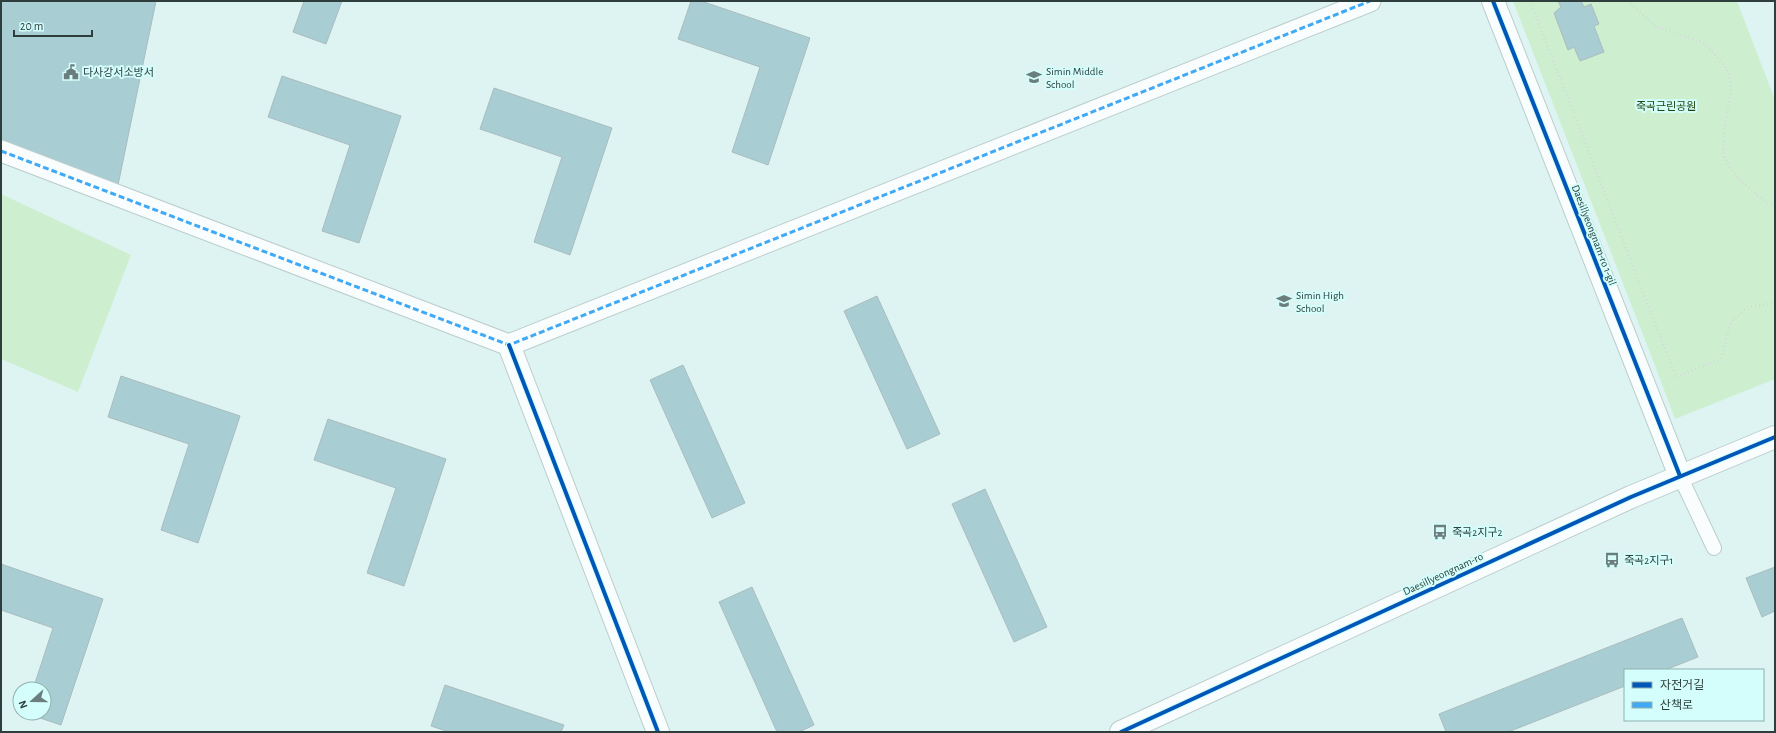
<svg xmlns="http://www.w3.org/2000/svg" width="1776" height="733" font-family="'Alegreya Sans','Noto Sans KR',sans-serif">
<rect width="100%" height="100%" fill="#ddf4f3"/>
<path fill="#ceeed0" d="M 1513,1 L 1737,1 L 1775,100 L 1775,379 L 1675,419 L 1654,363 Z
M 1,194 L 131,255 L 78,392 L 1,359 Z"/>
<path fill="#a8cdd3" stroke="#abbcbe" d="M 1,1 L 156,1 L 117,190 L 1,144 Z
M 304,1 L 342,1 L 326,44 L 293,32 Z
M 691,1 L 701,1 L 810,38 L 768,165 L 732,152 L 760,67 L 678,39 Z
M 1558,1 L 1581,1 L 1584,7 L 1591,4 L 1599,24 L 1594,26 L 1604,52 L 1580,61 L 1574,47 L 1568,50 L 1554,13 L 1561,7 Z
M 282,76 L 401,116 L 359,243 L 322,231 L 350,145 L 268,117 Z
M 494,88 L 612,128 L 570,255 L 534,242 L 562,157 L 480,129 Z
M 877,296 L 940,434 L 907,449 L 844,311 Z
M 683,365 L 745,503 L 712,518 L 650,380 Z
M 121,376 L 240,416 L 198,543 L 161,530 L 189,444 L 108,417 Z
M 328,419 L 446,459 L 404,586 L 367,573 L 396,488 L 314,460 Z
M 985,489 L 1047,627 L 1014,642 L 952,504 Z
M 1,564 L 103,599 L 61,725 L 25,713 L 44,713 L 44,689 L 33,689 L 53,628 L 1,610 Z
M 1775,567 L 1775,611 L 1762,617 L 1746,578 Z
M 752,587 L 814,725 L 799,732 L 777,732 L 719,602 Z
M 1682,618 L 1698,657 L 1665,670 L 1625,670 L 1625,686 L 1508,732 L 1446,732 L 1439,714 Z
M 445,685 L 564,725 L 561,732 L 449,732 L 431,726 Z"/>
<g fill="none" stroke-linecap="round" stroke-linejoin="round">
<g stroke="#bbcecc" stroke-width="16">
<path id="service" d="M 1680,476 L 1714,548"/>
</g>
<g stroke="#bbcecc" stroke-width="23">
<path id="pedestrian" d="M 1,151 L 509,345 L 1370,1"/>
</g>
<g stroke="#bbcecc" stroke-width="24">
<path id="minor" d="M 1493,1 L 1680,476
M 509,345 L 658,732"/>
</g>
<g stroke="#bbcecc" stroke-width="24">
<path id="tertiary" d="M 1121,732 L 1631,497 L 1775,437"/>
</g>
<path stroke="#d2d9d9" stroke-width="2.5" stroke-dasharray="1 3" stroke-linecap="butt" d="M 1530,1 L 1676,377 L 1721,359 L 1731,322 L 1748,307 L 1775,303
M 1628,1 L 1655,26 L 1701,42 L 1711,50 L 1729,72 L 1731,89 L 1725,123 L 1723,154 L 1730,168 L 1739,179 L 1760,197 L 1775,207"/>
<use href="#service" stroke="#fafdfd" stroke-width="14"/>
<use href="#pedestrian" stroke="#fafdfd" stroke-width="21"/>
<use href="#minor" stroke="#fafdfd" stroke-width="22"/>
<use href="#tertiary" stroke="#fafdfd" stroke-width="22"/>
<path stroke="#3fa9f5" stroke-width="3" stroke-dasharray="6 3" stroke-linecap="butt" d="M 1,151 L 509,345 L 1370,1"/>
<g stroke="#d3fefb" stroke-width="6">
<path id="cycleway" d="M 1493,1 L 1680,476
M 509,345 L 658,732
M 1121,732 L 1631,497 L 1775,437"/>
</g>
<use href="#cycleway" stroke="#0057b8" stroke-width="4"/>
</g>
<defs>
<g id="civic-bare" transform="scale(1.2)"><path d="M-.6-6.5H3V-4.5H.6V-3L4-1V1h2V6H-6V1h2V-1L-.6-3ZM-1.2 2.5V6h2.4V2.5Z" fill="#6b7e7d" stroke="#d3fefb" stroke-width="2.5" paint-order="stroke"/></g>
<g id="school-bare" transform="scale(1.2)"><path d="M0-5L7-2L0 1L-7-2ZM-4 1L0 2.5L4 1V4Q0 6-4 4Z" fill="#6b7e7d" stroke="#d3fefb" stroke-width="2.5" paint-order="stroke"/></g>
<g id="bus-bare" transform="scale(1.2)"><path d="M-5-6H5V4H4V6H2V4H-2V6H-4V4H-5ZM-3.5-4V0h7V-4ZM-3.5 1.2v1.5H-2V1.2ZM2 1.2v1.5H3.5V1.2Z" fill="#6b7e7d" stroke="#d3fefb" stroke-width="2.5" paint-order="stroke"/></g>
</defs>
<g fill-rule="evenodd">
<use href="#civic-bare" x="71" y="72"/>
<use href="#school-bare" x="1034" y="77"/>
<use href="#school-bare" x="1284" y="301"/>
<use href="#bus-bare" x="1440" y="532"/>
<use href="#bus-bare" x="1612" y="560"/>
</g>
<g text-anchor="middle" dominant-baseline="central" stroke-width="4" stroke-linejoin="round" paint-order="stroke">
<g font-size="11" fill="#2d3e3d" stroke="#d3fefb" text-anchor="start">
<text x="1046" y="71">Simin Middle<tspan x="1046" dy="13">School</tspan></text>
<text x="83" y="72">다사강서소방서</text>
<text x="1296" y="295">Simin High<tspan x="1296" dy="13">School</tspan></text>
<text x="1452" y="532">죽곡2지구2</text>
<text x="1624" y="560">죽곡2지구1</text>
</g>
<g font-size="11" fill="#20450d" stroke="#d3fefb">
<text x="1666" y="106">죽곡근린공원</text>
</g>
<g font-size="11" fill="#2d3e3d" stroke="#d3fefb">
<text transform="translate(1594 235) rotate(69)">Daesillyeongnam-ro 1-gil</text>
<text transform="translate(1443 574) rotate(-25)">Daesillyeongnam-ro</text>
</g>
</g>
<rect width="1776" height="733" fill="none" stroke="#2d3e3d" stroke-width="4"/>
<rect x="1624" y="669" width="140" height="52" fill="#d3fefb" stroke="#91b1af"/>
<rect x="1632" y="682" width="20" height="6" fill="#0057b8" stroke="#91b1af"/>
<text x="1660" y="689" font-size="12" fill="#2d3e3d">자전거길</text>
<rect x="1632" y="702" width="20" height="6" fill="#3fa9f5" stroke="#91b1af"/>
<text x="1660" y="709" font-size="12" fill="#2d3e3d">산책로</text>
<g transform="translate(32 701) rotate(249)"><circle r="19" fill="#d3fefb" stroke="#91b1af"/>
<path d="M0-3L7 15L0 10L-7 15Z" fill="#6b7e7d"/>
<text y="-6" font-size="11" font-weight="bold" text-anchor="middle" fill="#2d3e3d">N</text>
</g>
<path d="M14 30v6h78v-6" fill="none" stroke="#2d3e3d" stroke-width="2"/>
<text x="20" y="30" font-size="12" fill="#2d3e3d" stroke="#d3fefb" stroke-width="3" paint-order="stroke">20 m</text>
</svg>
